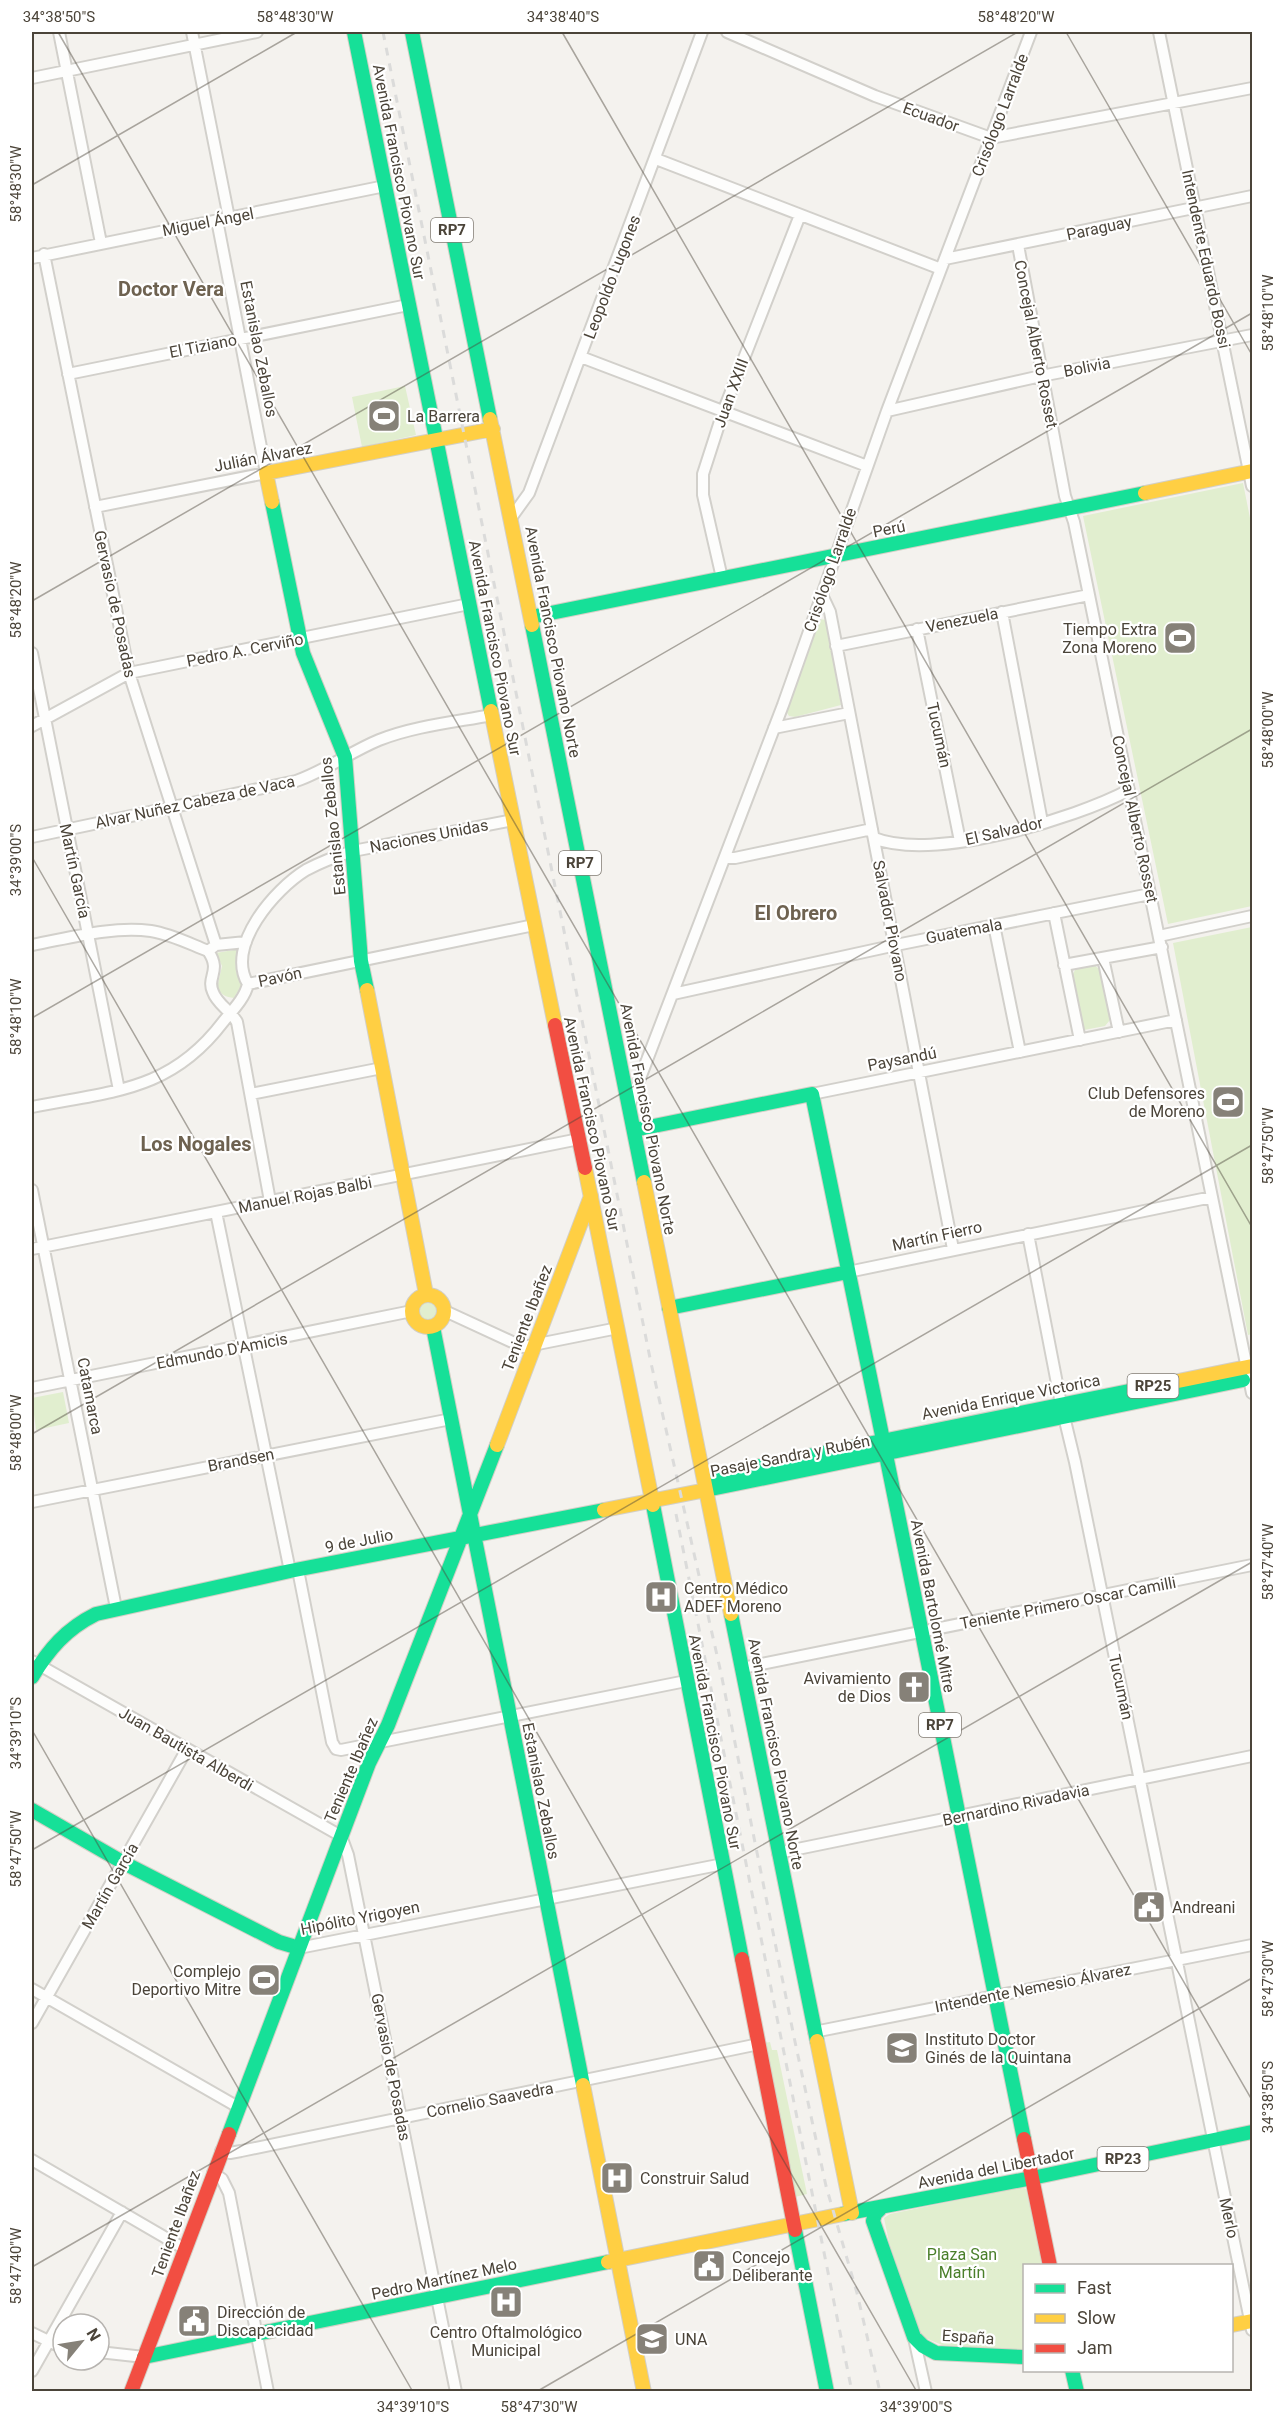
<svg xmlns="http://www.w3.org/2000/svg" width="1284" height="2423" font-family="Roboto,sans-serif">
<rect width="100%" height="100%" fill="#f4f2ee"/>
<path fill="#e1eecf" d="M 405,386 L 416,435 L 362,447 L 352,397 Z
M 1243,483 L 1252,528 L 1252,906 L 1168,924 L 1083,516 Z
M 819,619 L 827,620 L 841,705 L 795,717 L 789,716 L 786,711 Z
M 1252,927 L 1252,1334 L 1248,1335 L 1173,943 Z
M 239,949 L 236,971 L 242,984 L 234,998 C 225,997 222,995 217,988 L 222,966 L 216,953 Z
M 1093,964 L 1099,969 L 1110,1020 L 1105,1026 L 1084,1030 L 1071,978 L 1076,968 Z
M419 1310a10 10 0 1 1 20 0a10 10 0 1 1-20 0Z
M 63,1392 L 69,1423 L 36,1430 L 32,1398 Z
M 770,2042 L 772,2050 L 777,2050 L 807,2194 L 795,2197 L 764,2043 Z
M 1022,2187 L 1026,2189 L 1043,2265 L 1024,2266 L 1024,2351 L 942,2345 L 923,2337 L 918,2328 L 889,2242 L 884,2218 L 890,2214 Z"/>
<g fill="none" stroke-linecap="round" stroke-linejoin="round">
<g stroke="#d2d0cb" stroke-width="14">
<path id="street" d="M 59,32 L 101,243
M 192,32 L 229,218
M 727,32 L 875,96 L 991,138 L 1252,88
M 1159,32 L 1252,486
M 32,78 L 257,32
M 656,159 L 941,269
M 1018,245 L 1065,496 L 1074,522 L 1089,595 L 1252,1393
M 44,254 L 129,673 L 216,945
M 32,258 L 385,186
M 945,259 L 1252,196
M 581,357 L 867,466
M 68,374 L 408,305
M 887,411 L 1041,376 L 1252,335
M 95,507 L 266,473 L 217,220
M 511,518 L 529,493 L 702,32
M 722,578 L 703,495 L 703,474 L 723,412 L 800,215
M 822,595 L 830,612 L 953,1249
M 1002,612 L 1042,822
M 917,629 L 960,841
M 836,646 L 1089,595
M 32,653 L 119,1090
M 32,726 L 129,673 L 469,604
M 774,728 L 849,713
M 32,837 L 296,781 C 325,771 350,752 379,740 C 414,726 455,722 492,715
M 874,838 C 933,862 1074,819 1129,790
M 725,858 L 735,858 L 872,829
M 1054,913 L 1080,1040
M 994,925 L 1020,1052
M 1159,936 L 1252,916
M 32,945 C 70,938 111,926 151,931 C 171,934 190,944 208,951 L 216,945 L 246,942
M 208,951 C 222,971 206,977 213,992 C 217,1004 231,1011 237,1022 L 270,1201
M 1103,958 L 1119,1032
M 1064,965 L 1162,947
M 248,984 C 225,946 275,889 306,870 C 321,862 337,856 353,851 L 513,820
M 248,984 L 534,925
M 673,994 L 896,945 L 1150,894
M 251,1094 L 382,1068
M 812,1094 L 1176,1020
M 32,1107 C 111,1091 170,1092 223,1022 C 232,1011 245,998 248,984
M 629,1107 L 783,705 L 887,411 L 1031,32
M 32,1190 L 116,1608
M 216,1212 L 290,1571
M 1028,1234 L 1061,1404 L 1075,1462 L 1252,2330
M 32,1249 L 579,1139
M 848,1272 L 1212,1197
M 445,1311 L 523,1347 L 618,1328
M 32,1388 L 412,1311
M 32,1502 L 451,1419
M 298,1570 L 332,1742 L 336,1749 L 341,1750 L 686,1681
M 32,1661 L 341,1836 L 348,1855 L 456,2392
M 742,1668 L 1252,1565
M 778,1853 L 1252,1756
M 299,1948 L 723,1864
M 32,1989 L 238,2107
M 32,2023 L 187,1749
M 814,2032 L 1252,1945
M 221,2151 L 230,2153 L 241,2151 L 759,2044
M 32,2160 L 185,2249
M 213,2173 L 222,2179 L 229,2193 L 268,2392
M 32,2333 L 63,2348
M 914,2338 L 926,2392
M 99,2352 L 144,2357
M 32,2371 L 122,2212"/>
</g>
<g stroke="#d3cfc5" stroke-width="16">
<path id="fast" d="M 354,32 L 491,711
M 412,32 L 490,419
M 272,502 L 303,653 L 345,757 L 361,961 L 367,990
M 531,617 L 1145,493
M 532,625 L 644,1182
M 634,1130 L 812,1094 L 883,1440
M 669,1308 L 848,1272
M 433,1327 L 583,2085
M 883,1440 L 1024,2139
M 706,1490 L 720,1474 L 1134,1390
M 706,1490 L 1243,1380
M 653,1505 L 742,1959
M 731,1614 L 817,2041
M 32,1677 C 49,1649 66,1629 96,1614 L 290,1571 L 604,1510
M 32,1810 L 124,1863 L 279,1942 L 299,1948
M 229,2134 L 369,1763 L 388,1725 L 497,1445
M 1032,2178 L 1252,2132
M 880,2209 L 875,2214 L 873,2221 L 914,2337 L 923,2346 L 936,2353 L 1024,2357
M 843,2214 L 1032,2178
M 795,2230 L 827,2392
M 144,2357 L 608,2262
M 1072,2370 L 1077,2392"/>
</g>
<g stroke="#d3cfc5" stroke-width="16">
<path id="slow" d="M 490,419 L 532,625
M 1145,493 L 1252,471
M 272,502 L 266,473 L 493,429
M 491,711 L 555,1025
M 367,990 L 426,1294
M 585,1168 L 653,1505
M 644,1182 L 706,1490
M412 1311a16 16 0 1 1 32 0a16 16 0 1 1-32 0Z
M 1134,1390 L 1252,1366
M 497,1445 L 591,1196
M 604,1510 L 706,1490 L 731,1614
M 817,2041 L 852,2213
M 583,2085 L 644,2392
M 608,2262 L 843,2214
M 1232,2325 L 1252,2321"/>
</g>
<g stroke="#d3cfc5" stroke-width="16">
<path id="jam" d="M 555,1025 L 585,1168
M 742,1959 L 795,2230
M 1024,2139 L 1050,2266
M 131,2392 L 229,2134"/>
</g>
<use href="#street" stroke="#fdfdfc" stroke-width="10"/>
<use href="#fast" stroke="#16e098" stroke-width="14"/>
<use href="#slow" stroke="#ffcf43" stroke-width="14"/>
<use href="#jam" stroke="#f24e42" stroke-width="14"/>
<path stroke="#dbdbda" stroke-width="3" stroke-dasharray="8 8" stroke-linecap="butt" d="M 383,32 L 651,1363 L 721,1673 L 794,2037 L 826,2186 L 857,2293 L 880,2392
M 676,1514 L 852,2392"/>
</g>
<path fill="none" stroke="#4b4439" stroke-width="1.5" stroke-opacity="0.45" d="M 58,32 L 1252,2100M 562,32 L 1252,1227M 1066,32 L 1252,355M 32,185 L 297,32M 32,601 L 1018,32M 32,857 L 917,2392M 32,1018 L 1252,313M 32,1434 L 1252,729M 32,1730 L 413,2392M 32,1850 L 1252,1145M 32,2267 L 1252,1562M 536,2392 L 1252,1978"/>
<defs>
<g id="stadium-square" transform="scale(1.725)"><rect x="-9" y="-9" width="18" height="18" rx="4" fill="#868178" stroke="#fff"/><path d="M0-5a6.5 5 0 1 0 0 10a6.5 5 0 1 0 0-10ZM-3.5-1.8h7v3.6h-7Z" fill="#fff"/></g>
<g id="hospital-square" transform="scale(1.725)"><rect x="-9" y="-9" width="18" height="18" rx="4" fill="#868178" stroke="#fff"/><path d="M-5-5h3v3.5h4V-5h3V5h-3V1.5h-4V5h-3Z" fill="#fff"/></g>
<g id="church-square" transform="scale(1.725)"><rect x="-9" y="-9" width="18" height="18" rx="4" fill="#868178" stroke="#fff"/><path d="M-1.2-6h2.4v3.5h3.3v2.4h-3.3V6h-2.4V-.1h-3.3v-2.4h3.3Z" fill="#fff"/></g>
<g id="civic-square" transform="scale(1.725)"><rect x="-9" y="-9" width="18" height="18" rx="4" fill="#868178" stroke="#fff"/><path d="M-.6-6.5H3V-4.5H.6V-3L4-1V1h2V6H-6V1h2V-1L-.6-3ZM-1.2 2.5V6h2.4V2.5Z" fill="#fff"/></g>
<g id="university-square" transform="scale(1.725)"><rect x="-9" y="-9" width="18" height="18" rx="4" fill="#868178" stroke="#fff"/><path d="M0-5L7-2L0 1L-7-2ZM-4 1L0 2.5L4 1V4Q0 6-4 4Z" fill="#fff"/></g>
</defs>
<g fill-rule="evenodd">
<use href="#stadium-square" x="384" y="416"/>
<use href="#stadium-square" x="1180" y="638"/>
<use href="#stadium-square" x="1228" y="1102"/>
<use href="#hospital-square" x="661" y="1597"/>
<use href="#church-square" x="914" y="1687"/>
<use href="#civic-square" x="1149" y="1907"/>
<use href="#stadium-square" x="264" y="1980"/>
<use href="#university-square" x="902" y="2048"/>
<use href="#hospital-square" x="617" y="2178"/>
<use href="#civic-square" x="709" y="2266"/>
<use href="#hospital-square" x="506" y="2302"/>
<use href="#civic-square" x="194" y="2321"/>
<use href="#university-square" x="652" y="2339"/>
</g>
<g text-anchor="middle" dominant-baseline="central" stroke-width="4.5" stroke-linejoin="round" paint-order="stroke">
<g fill="#fff" stroke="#817c74" stroke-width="1.5">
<rect x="431" y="218" width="42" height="24" rx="4.5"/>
<rect x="559" y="851" width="42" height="24" rx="4.5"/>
<rect x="1127.5" y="1374" width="51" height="24" rx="4.5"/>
<rect x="919" y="1713" width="42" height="24" rx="4.5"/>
<rect x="1097.5" y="2147" width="51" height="24" rx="4.5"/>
</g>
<g font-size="15" font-weight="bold" fill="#4b4439">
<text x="452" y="230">RP7</text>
<text x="580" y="863">RP7</text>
<text x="1153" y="1386">RP25</text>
<text x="940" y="1725">RP7</text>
<text x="1123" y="2159">RP23</text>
</g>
<g font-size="16" fill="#4b4439" stroke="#fff">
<text transform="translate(1000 115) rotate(-69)">Crisólogo Larralde</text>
<text transform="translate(931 117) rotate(20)">Ecuador</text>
<text transform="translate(399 172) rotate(79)">Avenida Francisco Piovano Sur</text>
<text transform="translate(208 222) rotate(-11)">Miguel Ángel</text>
<text transform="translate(1099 228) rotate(-12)">Paraguay</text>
<text transform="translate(1206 259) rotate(78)">Intendente Eduardo Bossi</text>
<text transform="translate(612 277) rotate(-69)">Leopoldo Lugones</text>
<text transform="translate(1036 344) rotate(79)">Concejal Alberto Rosset</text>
<text transform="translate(203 346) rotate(-11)">El Tiziano</text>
<text transform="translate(259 349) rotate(79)">Estanislao Zeballos</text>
<text transform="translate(1087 367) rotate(-11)">Bolivia</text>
<text transform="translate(731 393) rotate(-70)">Juan XXIII</text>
<text transform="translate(263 457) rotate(-11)">Julián Álvarez</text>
<text transform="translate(889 529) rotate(-11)">Perú</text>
<text transform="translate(830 570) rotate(-71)">Crisólogo Larralde</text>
<text transform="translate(115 604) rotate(78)">Gervasio de Posadas</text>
<text transform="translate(962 620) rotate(-11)">Venezuela</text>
<text transform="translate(553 642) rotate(79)">Avenida Francisco Piovano Norte</text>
<text transform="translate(495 648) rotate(79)">Avenida Francisco Piovano Sur</text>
<text transform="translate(245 650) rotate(-11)">Pedro A. Cerviño</text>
<text transform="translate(939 735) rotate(78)">Tucumán</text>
<text transform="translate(195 802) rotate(-12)">Alvar Nuñez Cabeza de Vaca</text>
<text transform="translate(1135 819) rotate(78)">Concejal Alberto Rosset</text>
<text transform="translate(333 826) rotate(-96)">Estanislao Zeballos</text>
<text transform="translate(1004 831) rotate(-13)">El Salvador</text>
<text transform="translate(429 836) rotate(-11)">Naciones Unidas</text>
<text transform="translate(75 871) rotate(78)">Martín García</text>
<text transform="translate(890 921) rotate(79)">Salvador Piovano</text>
<text transform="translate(964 931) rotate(-11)">Guatemala</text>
<text transform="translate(280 977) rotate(-12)">Pavón</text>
<text transform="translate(902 1059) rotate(-11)">Paysandú</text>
<text transform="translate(648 1119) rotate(79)">Avenida Francisco Piovano Norte</text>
<text transform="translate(592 1124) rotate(78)">Avenida Francisco Piovano Sur</text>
<text transform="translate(305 1195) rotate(-11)">Manuel Rojas Balbi</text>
<text transform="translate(937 1236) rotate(-12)">Martín Fierro</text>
<text transform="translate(527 1318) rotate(-69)">Teniente Ibañez</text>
<text transform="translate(222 1351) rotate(-11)">Edmundo D'Amicis</text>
<text transform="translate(90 1396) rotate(79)">Catamarca</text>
<text transform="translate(1011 1397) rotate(-11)">Avenida Enrique Victorica</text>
<text transform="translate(790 1456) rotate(-11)">Pasaje Sandra y Rubén</text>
<text transform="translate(241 1460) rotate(-11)">Brandsen</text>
<text transform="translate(359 1541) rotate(-11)">9 de Julio</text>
<text transform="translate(1068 1603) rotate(-11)">Teniente Primero Oscar Camilli</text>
<text transform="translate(933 1606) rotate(79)">Avenida Bartolomé Mitre</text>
<text transform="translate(1121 1687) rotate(78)">Tucumán</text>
<text transform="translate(715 1742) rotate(79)">Avenida Francisco Piovano Sur</text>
<text transform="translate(186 1749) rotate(30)">Juan Bautista Alberdi</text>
<text transform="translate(776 1754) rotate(79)">Avenida Francisco Piovano Norte</text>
<text transform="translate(351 1770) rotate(-67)">Teniente Ibañez</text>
<text transform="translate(541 1791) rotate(79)">Estanislao Zeballos</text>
<text transform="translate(1016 1805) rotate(-12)">Bernardino Rivadavia</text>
<text transform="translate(110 1886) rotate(-60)">Martín García</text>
<text transform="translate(360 1918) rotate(-11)">Hipólito Yrigoyen</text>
<text transform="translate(1033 1988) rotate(-11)">Intendente Nemesio Álvarez</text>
<text transform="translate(391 2067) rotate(79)">Gervasio de Posadas</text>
<text transform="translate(490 2100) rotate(-11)">Cornelio Saavedra</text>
<text transform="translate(996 2168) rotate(-11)">Avenida del Libertador</text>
<text transform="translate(1229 2218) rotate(78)">Merlo</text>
<text transform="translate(176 2224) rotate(-70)">Teniente Ibañez</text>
<text transform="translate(444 2279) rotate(-12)">Pedro Martínez Melo</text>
<text transform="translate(968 2337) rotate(4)">España</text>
</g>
<g font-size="16" fill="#4b4439" stroke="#fff" text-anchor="start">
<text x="407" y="416">La Barrera</text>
<text x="1157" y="629" text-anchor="end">Tiempo Extra<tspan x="1157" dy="18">Zona Moreno</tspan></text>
<text x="1205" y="1093" text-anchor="end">Club Defensores<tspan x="1205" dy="18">de Moreno</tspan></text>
<text x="684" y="1588">Centro Médico<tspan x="684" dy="18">ADEF Moreno</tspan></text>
<text x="891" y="1678" text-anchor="end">Avivamiento<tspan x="891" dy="18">de Dios</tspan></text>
<text x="1172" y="1907">Andreani</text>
<text x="241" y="1971" text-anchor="end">Complejo<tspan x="241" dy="18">Deportivo Mitre</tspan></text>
<text x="925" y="2039">Instituto Doctor<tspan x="925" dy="18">Ginés de la Quintana</tspan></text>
<text x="640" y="2178">Construir Salud</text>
<text x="732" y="2257">Concejo<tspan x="732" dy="18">Deliberante</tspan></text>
<text x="217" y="2312">Dirección de<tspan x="217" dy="18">Discapacidad</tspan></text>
<text x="506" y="2332" text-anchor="middle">Centro Oftalmológico<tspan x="506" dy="18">Municipal</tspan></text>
<text x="675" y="2339">UNA</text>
</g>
<g font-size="16" fill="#4a7f2a" stroke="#fff">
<text x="962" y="2254">Plaza San<tspan x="962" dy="18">Martín</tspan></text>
</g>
<g font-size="20" font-weight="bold" fill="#6e6250" stroke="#fff">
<text x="171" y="289">Doctor Vera</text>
<text x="796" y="913">El Obrero</text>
<text x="196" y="1144">Los Nogales</text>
</g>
</g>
<rect width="1284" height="2423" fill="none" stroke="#ffffff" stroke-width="66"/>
<rect x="1023" y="2264" width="210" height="108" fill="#ffffff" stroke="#b7b4b0" stroke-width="1.5"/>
<rect x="1035" y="2284" width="30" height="9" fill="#16e098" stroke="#b7b4b0" stroke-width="1.5"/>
<text x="1077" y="2294" font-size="18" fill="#4b4439">Fast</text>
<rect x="1035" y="2314" width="30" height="9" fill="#ffcf43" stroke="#b7b4b0" stroke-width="1.5"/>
<text x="1077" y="2324" font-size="18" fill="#4b4439">Slow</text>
<rect x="1035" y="2344" width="30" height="9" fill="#f24e42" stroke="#b7b4b0" stroke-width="1.5"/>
<text x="1077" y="2354" font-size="18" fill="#4b4439">Jam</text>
<g transform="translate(81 2342) rotate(60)"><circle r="28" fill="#ffffff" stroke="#b7b4b0" stroke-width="1.5"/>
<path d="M0-4.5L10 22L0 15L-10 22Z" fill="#868178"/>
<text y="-9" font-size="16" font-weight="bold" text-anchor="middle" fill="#4b4439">N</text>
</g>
<rect x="33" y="33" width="1218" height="2357" fill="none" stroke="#4b4439" stroke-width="2"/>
<g font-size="15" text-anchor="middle" fill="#4b4439">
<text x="59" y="22">34°38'50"S</text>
<text x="295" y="22">58°48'30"W</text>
<text x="563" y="22">34°38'40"S</text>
<text x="1016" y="22">58°48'20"W</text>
<text transform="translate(16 184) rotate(-90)" y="5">58°48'30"W</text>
<text transform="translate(1268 313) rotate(-90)" y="5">58°48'10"W</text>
<text transform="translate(16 600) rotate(-90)" y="5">58°48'20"W</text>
<text transform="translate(1268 730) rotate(-90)" y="5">58°48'00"W</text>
<text transform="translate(16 860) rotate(-90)" y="5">34°39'00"S</text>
<text transform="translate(16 1017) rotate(-90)" y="5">58°48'10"W</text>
<text transform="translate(1268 1146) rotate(-90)" y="5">58°47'50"W</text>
<text transform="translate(16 1433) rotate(-90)" y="5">58°48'00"W</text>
<text transform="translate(1268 1562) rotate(-90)" y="5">58°47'40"W</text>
<text transform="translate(16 1733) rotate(-90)" y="5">34°39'10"S</text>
<text transform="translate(16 1849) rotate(-90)" y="5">58°47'50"W</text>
<text transform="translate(1268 1979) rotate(-90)" y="5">58°47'30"W</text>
<text transform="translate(1268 2097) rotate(-90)" y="5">34°38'50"S</text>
<text transform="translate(16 2266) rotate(-90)" y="5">58°47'40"W</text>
<text x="413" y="2412">34°39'10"S</text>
<text x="539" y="2412">58°47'30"W</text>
<text x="916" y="2412">34°39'00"S</text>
</g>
</svg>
